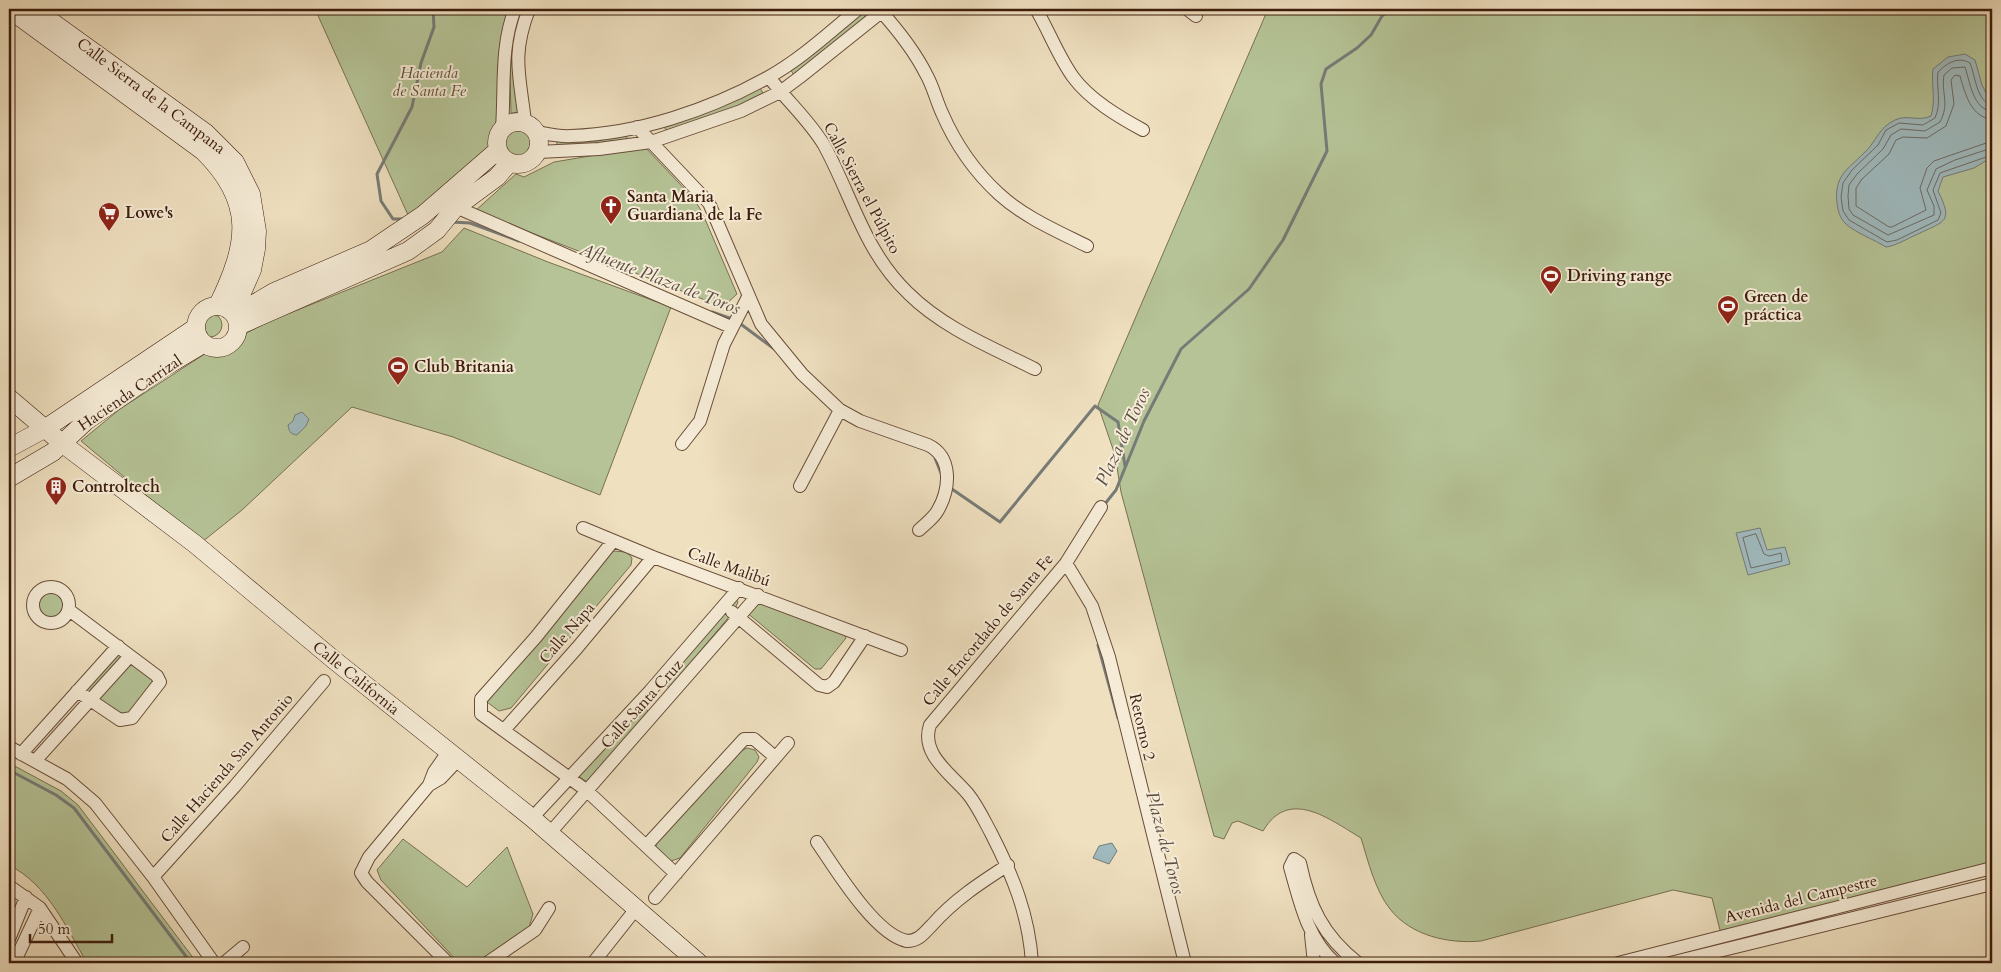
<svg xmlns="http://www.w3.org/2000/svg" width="2001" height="972" font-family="Cardo,serif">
<rect width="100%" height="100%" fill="#efe0c0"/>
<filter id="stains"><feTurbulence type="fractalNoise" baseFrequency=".004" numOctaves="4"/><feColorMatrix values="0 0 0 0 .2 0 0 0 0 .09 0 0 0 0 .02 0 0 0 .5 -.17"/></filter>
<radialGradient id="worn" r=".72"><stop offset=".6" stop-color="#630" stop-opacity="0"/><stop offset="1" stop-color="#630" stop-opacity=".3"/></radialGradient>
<path fill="#b5c396" stroke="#787051" d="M 315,9 L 512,9 L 497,145 L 413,226 Z
M 517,9 L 527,9 L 520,112 L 511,113 L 509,41 Z
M 1268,9 L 1992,9 L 1992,862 L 1721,934 L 1712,898 L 1673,890 L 1481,941 C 1449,944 1411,936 1390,909 C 1375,890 1368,861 1361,838 C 1329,819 1289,787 1263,831 L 1238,821 L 1232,823 L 1224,839 L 1214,836 L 1121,492 L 1115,455 L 1098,405 Z
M 860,10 L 866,18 L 794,75 L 788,66 Z
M 759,86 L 763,93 L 731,109 L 668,132 L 662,125 Z
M505 145a16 16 0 1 1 32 0a16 16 0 1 1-32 0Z
M 624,133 L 628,139 L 557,148 L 557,141 Z
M 645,147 L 694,199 L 702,212 L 737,294 L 723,307 L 475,211 L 516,174 L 524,177 L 554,162 Z
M 464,228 L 548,262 L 671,307 L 600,495 L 453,437 L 352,407 L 242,510 L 202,542 L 81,441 L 120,409 L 203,355 L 270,321 L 442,252 Z
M198 325a12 12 0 1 1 24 0a12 12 0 1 1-24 0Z
M 613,551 L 627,552 L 632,558 L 631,565 L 511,708 L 499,711 L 487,702 Z
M36 606a15 15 0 1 1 30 0a15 15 0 1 1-30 0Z
M 735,597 L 738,602 L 734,611 L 669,688 L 660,680 Z
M 757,602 L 844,634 L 846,638 L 821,669 L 815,669 L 746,612 Z
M 119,651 L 153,679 L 153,684 L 128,716 L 123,717 L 86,691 Z
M 640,704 L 648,711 L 587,782 L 578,776 Z
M 747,748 L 755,750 L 759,757 L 757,762 L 680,858 L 671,861 L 656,847 L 657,841 L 741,751 Z
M 9,763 L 61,791 L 78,805 L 197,963 L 87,963 C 66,927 48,885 9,865 Z
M 403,839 L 467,887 L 507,847 L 533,914 L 529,927 L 479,963 L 459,963 L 381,880 L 377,870 Z"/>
<path fill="#9fbabe" stroke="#777b77" d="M 1965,54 L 1975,60 L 1982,85 L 1992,104 L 1992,157 L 1974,168 L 1943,177 L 1938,191 C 1954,223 1944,221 1918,234 C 1906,239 1898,245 1886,247 C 1873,239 1856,233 1846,224 C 1840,219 1838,211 1837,203 C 1834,176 1847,170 1864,153 C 1877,141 1878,128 1895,120 C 1907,114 1918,122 1931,116 C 1936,100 1931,85 1933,69 L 1948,57 Z
M 302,412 L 309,419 L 306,426 L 297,435 C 290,434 289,431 288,425 L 293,421 L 295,415 Z
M 1760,528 L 1767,550 L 1785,547 L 1790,564 L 1748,575 L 1736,533 Z
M 1112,843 L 1117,851 L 1109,864 L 1093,858 L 1099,846 Z"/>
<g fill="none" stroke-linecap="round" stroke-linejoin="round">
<path stroke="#6e6b65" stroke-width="1" d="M 1992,105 C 1977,103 1975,75 1970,63 C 1958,56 1947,63 1938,72 C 1936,89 1942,102 1935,118 L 1923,125 L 1899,123 L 1886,130 L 1878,145 L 1852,170 L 1843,183 L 1841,197 L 1843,211 L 1849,220 L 1887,242 L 1897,240 L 1938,220 L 1941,213 L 1933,190 L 1940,173 L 1992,155
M 1992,111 C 1973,110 1970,82 1965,67 L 1952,68 L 1944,75 C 1941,94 1950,103 1940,122 L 1925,131 L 1901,129 L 1891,135 L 1883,149 L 1857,174 L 1849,185 L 1848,196 L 1849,209 L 1853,215 L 1888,235 L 1934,215 L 1934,206 L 1927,190 L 1936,169 L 1955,160 L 1992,148
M 1992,119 C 1971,118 1965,93 1960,76 L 1955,75 L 1951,80 L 1954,104 L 1946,126 L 1927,138 L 1903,137 L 1896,140 L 1889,154 L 1862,179 L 1856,188 L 1856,206 L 1889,227 L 1892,227 L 1926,210 L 1920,188 L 1927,168 L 1934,161 L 1992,141
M 1756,534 L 1764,554 L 1769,556 L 1781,553 L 1782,561 L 1751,568 L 1743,538 Z"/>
<path stroke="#777b77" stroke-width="3" d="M 404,219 L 393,219 L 381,201 L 377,174 L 412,107 L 421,63 L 434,27 L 433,9
M 451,222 L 470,223 L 519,241
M 712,312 L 732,319
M 738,322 L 777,351
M 935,458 L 941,473
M 949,487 L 1000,522 L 1095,406 L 1118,422 L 1125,466
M 1104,505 L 1116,490 L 1144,421 L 1181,349 L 1249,289 L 1283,240 L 1327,151 L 1321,84 L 1326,69 L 1357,48 L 1371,35 L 1382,16 L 1390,9
M 1098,645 L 1118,718
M 9,770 L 56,795 L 74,808 L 191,963"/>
<g stroke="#694d39" stroke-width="14">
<path id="street" d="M 879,9 C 897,29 914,50 926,74 C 933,86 936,100 942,113 C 955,143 975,172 999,194 C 1024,217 1057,231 1087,246
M 1036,9 C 1049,31 1058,56 1073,77 C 1090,100 1119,117 1143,130
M 1187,9 L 1196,16
M 769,77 C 786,100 809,120 824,145 C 852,196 864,251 908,293 C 943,328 991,347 1035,369
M 525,122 C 520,76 511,56 529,9
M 637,127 L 709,203 L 761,324 L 802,374 L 840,410 L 860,421 L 928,445 C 953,457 950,489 938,510 C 934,518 925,524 919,530
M 502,128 C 505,88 500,47 515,9
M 537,132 C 548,134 560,137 571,136 C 638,134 709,110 767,78 C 800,60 830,32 858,9
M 538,152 L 599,149 L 651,142 L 741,111 L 780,92 L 800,77 L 885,9
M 449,204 L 731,327
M 682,444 L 700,421 L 724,344 L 748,297
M 800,486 L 840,410
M 583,528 L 653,557 L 901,650
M 613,541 L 536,637 L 481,699 L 481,714 L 586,790 L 676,874
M 1066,563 L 1092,606 L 1109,657 L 1185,963
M33 605a18 18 0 1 1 36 0a18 18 0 1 1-36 0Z
M 69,610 L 157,676 L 160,682 L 132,718 L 120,720 L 77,691
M 732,612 L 819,685 L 827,687 L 834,682 L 865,636
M 505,729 L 577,648 L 653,557
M 9,747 L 67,779 L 95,803 L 153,877 L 214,963
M 21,754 L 118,646
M 35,761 L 130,656
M 429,785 L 434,772 L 448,752
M 532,818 L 650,691 L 739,588
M 549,834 L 758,595
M 817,842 C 835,868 875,935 907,941 C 919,941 924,933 932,925 C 954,900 980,883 1008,865
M 646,846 L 744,739 L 754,739 L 775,757
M 153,877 L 235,786 L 324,681
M 9,886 L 40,908 L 77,963
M 655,898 L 788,743
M 1311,935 L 1314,963
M 9,939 L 26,897
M 14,963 L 40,908
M 224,963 L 243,947
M 448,963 L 367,882 L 361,873 L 369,857 L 429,785 L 441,778 L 458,760
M 487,963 L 535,930 L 549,908
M 593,963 L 635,910
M 1032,963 C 1029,915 1013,876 991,833 C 984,820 977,805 968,794 C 951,774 920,754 930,725 L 1066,563 L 1101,507
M 1335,963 C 1307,938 1300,902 1290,867 L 1294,859 L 1300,863 C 1309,906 1323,936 1358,963
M 1618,963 L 1992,868
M 1670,963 L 1992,884"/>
</g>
<g stroke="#3c1c0c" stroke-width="19">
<path id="secondary" d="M 9,9 L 203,151 C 256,203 247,245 218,305
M 34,9 L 206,133 L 235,162 L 251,194 L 257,231 L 256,249 L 252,270 L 233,313
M497 143a21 21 0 1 1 42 0a21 21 0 1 1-42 0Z
M196 327a21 21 0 1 1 42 0a21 21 0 1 1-42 0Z
M 235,315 L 274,292 L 371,250 L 423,215 L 498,150
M 238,326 L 408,251 L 437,230 L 455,208 L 497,177 L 510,162
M 9,398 L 63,444 L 195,544 L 334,660 L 532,818 L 699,963
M 9,448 L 46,428 L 195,328
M 9,478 L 53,452 L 86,421 L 166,366 L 203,344"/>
</g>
<use href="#street" stroke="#f5ebd6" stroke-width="12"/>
<use href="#secondary" stroke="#f5ebd6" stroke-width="18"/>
</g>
<defs>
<g id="church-pin" transform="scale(1.125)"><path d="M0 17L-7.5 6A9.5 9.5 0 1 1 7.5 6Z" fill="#8f2418" stroke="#f5ebd6"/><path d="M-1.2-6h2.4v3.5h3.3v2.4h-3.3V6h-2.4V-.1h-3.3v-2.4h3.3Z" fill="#fff"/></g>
<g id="supermarket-pin" transform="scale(1.125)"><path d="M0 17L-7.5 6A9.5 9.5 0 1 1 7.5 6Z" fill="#8f2418" stroke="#f5ebd6"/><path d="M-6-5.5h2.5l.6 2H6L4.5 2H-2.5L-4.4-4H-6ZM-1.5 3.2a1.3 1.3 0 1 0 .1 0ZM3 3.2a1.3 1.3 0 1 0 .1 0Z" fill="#fff"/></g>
<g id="stadium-pin" transform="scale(1.125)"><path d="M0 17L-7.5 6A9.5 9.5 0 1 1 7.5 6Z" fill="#8f2418" stroke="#f5ebd6"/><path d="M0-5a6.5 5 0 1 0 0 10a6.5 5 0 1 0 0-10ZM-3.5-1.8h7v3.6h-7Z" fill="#fff"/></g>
<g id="building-pin" transform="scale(1.125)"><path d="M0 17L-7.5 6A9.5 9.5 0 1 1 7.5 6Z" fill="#8f2418" stroke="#f5ebd6"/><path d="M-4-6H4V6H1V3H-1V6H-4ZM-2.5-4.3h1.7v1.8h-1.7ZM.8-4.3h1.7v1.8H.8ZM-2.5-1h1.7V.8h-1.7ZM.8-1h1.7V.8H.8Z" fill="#fff"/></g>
</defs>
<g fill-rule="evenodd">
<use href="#church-pin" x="611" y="206"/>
<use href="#supermarket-pin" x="109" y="213"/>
<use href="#stadium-pin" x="1551" y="276"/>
<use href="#stadium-pin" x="1728" y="306"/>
<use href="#stadium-pin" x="398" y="367"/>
<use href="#building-pin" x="56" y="487"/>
</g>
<g text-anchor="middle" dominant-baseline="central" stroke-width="4" stroke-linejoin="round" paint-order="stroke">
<g font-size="16" font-style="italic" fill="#604e35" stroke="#f5ebd6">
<text x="429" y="73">Hacienda<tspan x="429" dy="18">de Santa Fe</tspan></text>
</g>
<g font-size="16" fill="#3c1c0c" stroke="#f5ebd6">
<text transform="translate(151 96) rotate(37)">Calle Sierra de la Campana</text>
<text transform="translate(862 188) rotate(62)">Calle Sierra el Púlpito</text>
<text transform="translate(130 393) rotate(-34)">Hacienda Carrizal</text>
<text transform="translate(729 567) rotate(20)">Calle Malibú</text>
<text transform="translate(988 630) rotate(-50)">Calle Encordado de Santa Fe</text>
<text transform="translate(567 633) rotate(-49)">Calle Napa</text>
<text transform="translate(356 678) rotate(39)">Calle California</text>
<text transform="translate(642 704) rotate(-48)">Calle Santa Cruz</text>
<text transform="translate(1142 727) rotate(77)">Retorno 2</text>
<text transform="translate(227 768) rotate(-49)">Calle Hacienda San Antonio</text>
<text transform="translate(1801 899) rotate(-14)">Avenida del Campestre</text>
</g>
<g font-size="16" font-weight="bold" fill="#3c1c0c" stroke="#f5ebd6" text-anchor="start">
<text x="627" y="197">Santa Maria<tspan x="627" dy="18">Guardiana de la Fe</tspan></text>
<text x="125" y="213">Lowe's</text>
<text x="1567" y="276">Driving range</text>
<text x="1744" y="297">Green de<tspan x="1744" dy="18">práctica</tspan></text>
<text x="414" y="367">Club Britania</text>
<text x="72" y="487">Controltech</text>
</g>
<g font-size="18" font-style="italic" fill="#5a4b41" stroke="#f5ebd6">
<text transform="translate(660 279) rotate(21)">Afluente Plaza de Toros</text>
<text transform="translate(1123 437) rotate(-65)">Plaza de Toros</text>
<text transform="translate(1165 843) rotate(75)">Plaza de Toros</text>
</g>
</g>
<rect width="2001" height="972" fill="none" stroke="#efe0c0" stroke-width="30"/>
<rect x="10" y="10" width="1981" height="952" fill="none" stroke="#3c1c0c" stroke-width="2.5"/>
<rect x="15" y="15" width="1971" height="942" fill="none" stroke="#3c1c0c"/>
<path d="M30 934v8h82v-8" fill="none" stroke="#3c1c0c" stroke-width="2.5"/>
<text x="38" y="934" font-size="15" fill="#3c1c0c" stroke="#f5ebd6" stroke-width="4" paint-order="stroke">50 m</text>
<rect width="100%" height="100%" filter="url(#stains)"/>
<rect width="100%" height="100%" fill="url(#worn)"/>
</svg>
